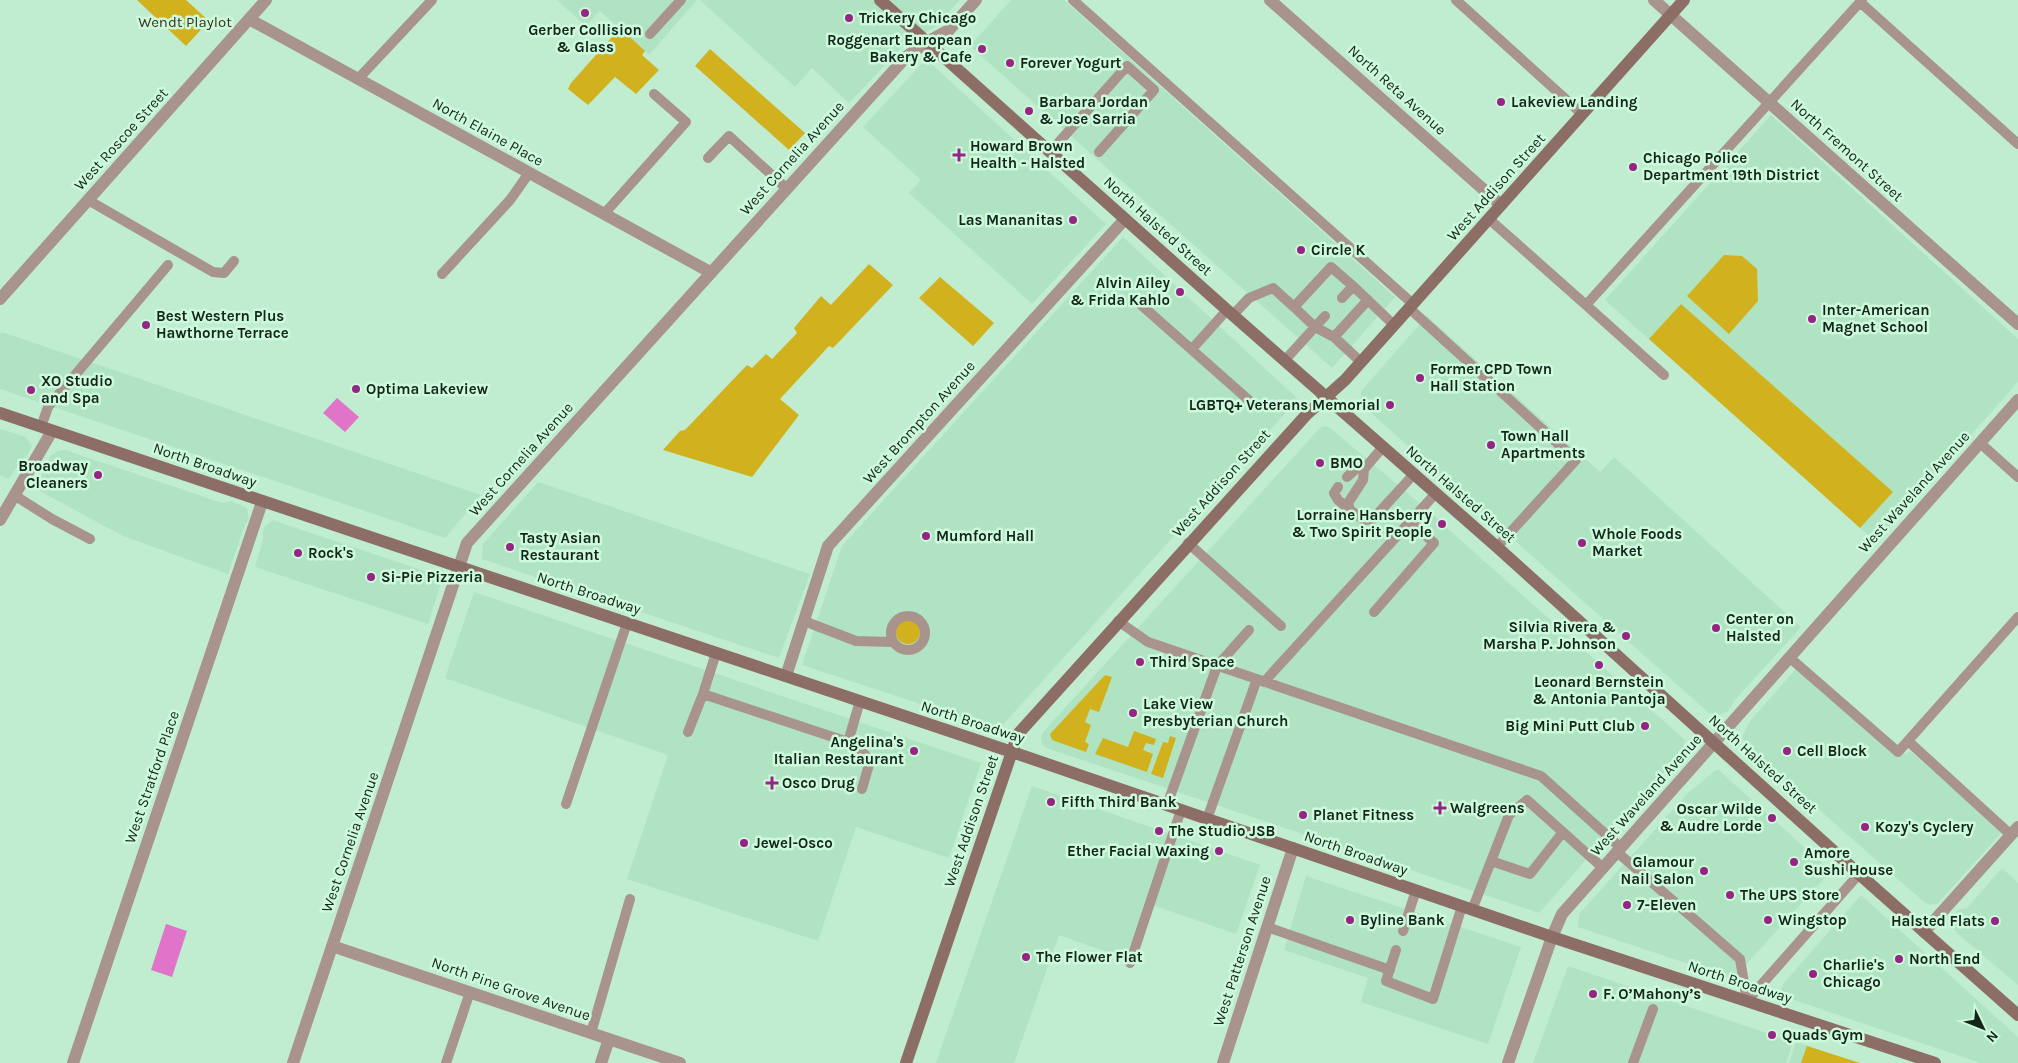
<svg xmlns="http://www.w3.org/2000/svg" width="2018" height="1063" font-family="Karla,sans-serif">
<rect width="100%" height="100%" fill="#c0edcf"/>
<path fill="#b0e3c1" d="M 557,0 L 697,0 L 649,55 L 600,11 L 586,26 Z
M 700,0 L 960,0 L 935,27 L 904,45 L 849,103 L 812,68 L 795,87 Z
M 1011,0 L 1064,0 L 1395,297 L 1332,368 L 970,46 Z
M 926,59 L 1106,224 L 1032,304 L 909,193 L 921,180 L 863,127 Z
M 1771,115 L 2018,339 L 2018,382 L 1876,542 L 1605,300 Z
M 1123,237 L 1298,399 L 998,730 L 802,665 L 842,546 Z
M 1427,316 L 1600,472 L 1614,457 L 1801,627 L 1734,701 L 1728,711 L 1719,715 L 1709,713 L 1362,405 L 1360,398 L 1362,390 Z
M 2,332 L 481,495 L 445,538 L 0,389 L 0,334 Z
M 1325,426 L 1330,428 L 1437,518 L 1445,520 L 1447,522 L 1447,528 L 1685,740 L 1683,747 L 1673,762 L 1539,913 L 1046,748 L 1042,744 L 1041,737 L 1043,732 L 1320,428 Z
M 0,429 L 26,437 L 32,446 L 26,457 L 18,465 L 9,479 L 0,475 Z
M 65,450 L 222,503 L 231,501 L 247,508 L 249,518 L 243,530 L 228,574 L 123,536 L 34,488 L 47,466 L 50,456 L 58,451 Z
M 538,482 L 810,574 L 779,658 L 482,559 L 483,544 Z
M 273,520 L 436,575 L 441,583 L 428,624 L 255,567 L 262,544 L 264,527 Z
M 474,592 L 981,763 L 949,858 L 856,827 L 818,941 L 627,879 L 668,755 L 445,678 Z
M 1801,663 L 1906,755 L 1910,751 L 2002,832 L 1937,904 L 1930,905 L 1925,903 L 1749,748 L 1742,737 L 1750,721 Z
M 1716,770 L 1719,770 L 1723,774 L 1831,871 L 1741,970 L 1737,980 L 1578,927 L 1579,914 L 1687,794 Z
M 1032,786 L 1260,865 L 1236,934 L 1147,903 L 1127,959 L 1059,935 L 1014,1063 L 936,1063 Z
M 2002,868 L 2018,883 L 2018,985 L 1957,933 L 1951,923 L 1957,910 L 1967,908 Z
M 1306,876 L 1521,947 L 1488,1044 L 1361,1002 L 1368,978 L 1284,950 Z
M 1861,895 L 2018,1037 L 2018,1063 L 1980,1063 L 1785,997 L 1781,990 L 1783,984 Z
M 1568,966 L 1793,1042 L 1786,1063 L 1533,1063 Z
M 1796,1042 L 1858,1063 L 1789,1063 Z"/>
<path fill="#d1b11e" d="M 137,0 L 186,0 L 209,21 L 186,46 Z
M 620,28 L 645,51 L 642,55 L 659,70 L 636,94 L 615,77 L 588,105 L 568,89 L 571,83 Z
M 710,49 L 805,133 L 789,150 L 695,66 Z
M 1724,255 L 1742,256 L 1757,269 L 1758,301 L 1729,334 L 1687,296 Z
M 869,264 L 893,285 L 833,348 L 829,346 L 780,399 L 799,415 L 752,477 L 663,450 L 680,431 L 685,430 L 747,365 L 752,368 L 766,354 L 772,359 L 797,333 L 794,328 L 821,296 L 831,305 Z
M 940,277 L 994,323 L 973,346 L 919,298 Z
M 1681,304 L 1893,492 L 1860,528 L 1649,339 Z
M896 632a12 12 0 1 1 24 0a12 12 0 1 1-24 0Z
M 1105,675 L 1112,677 L 1099,712 L 1090,709 L 1085,722 L 1091,725 L 1085,742 L 1089,744 L 1086,752 L 1052,740 L 1050,734 Z
M 1134,731 L 1156,739 L 1154,745 L 1146,743 L 1143,750 L 1153,754 L 1147,772 L 1095,754 L 1103,738 L 1128,747 Z
M 1170,736 L 1176,738 L 1163,778 L 1151,774 L 1163,742 L 1168,743 Z
M 1807,1046 L 1860,1063 L 1801,1063 Z"/>
<path fill="#df74c9" d="M 337,398 L 359,417 L 345,432 L 323,413 Z
M 166,924 L 187,931 L 172,977 L 151,970 Z"/>
<g fill="none" stroke-linecap="round" stroke-linejoin="round">
<path stroke="#a9938d" stroke-width="10" d="M 1073,0 L 1413,304
M 1456,0 L 1582,114
M 1860,2 L 2018,144
M 650,34 L 681,0
M 358,79 L 432,0
M 1050,152 L 1127,66 L 1154,90 L 1099,152
M 708,158 L 729,136 L 786,188
M 88,200 L 213,272 L 224,273 L 234,261
M 604,214 L 686,122 L 654,94
M 1489,219 L 1586,305 L 1862,0
M 442,274 L 510,200 L 529,173
M 1353,286 L 1331,267 L 1294,307 L 1315,327 L 1334,337 L 1361,362
M 1342,298 L 1353,286 L 1394,325
M 1139,303 L 1252,403
M 1586,305 L 1664,375
M 1409,308 L 1576,460 L 1497,547
M 1233,315 L 1249,298 L 1273,288 L 1294,307
M 1334,337 L 1368,300
M 1192,349 L 1227,310
M 1285,360 L 1325,316
M 41,427 L 48,407 L 168,265
M 1980,443 L 2018,477
M 1383,447 L 1364,469 L 1363,480 L 1348,503 L 1350,510 L 1364,520 L 1373,519 L 1414,474
M 1347,477 L 1357,468 L 1364,469
M 1338,487 L 1334,493 L 1338,500 L 1350,510
M 14,495 L 52,519 L 90,539
M 1188,543 L 1281,626
M 1374,612 L 1434,543 L 1410,521
M891 633a17 17 0 1 1 34 0a17 17 0 1 1-34 0Z
M 804,621 L 856,641 L 893,642
M 1118,621 L 1148,642 L 1541,776 L 1621,848
M 1789,657 L 1898,752 L 2018,617
M 1264,682 L 1436,493
M 703,694 L 848,742 L 860,701
M 688,732 L 703,694 L 716,653
M 1908,741 L 2011,835
M 848,742 L 860,749 L 870,761 L 862,789
M 566,804 L 627,623
M 1167,805 L 1217,666 L 1249,630
M 1207,819 L 1257,679
M 1617,852 L 1740,959 L 1747,1001
M 1491,861 L 1530,874 L 1563,832
M 1472,910 L 1509,815 L 1527,800 L 1603,868
M 1267,927 L 1390,970
M 1403,931 L 1416,890
M 1396,950 L 1386,981 L 1433,999 L 1462,906
M 1130,963 L 1181,810
M 1747,1001 L 1859,874
M 591,1033 L 630,899
M 446,1063 L 470,992
M 1633,1063 L 1653,1009"/>
<path stroke="#a9938d" stroke-width="12" d="M 1270,0 L 1501,205
M 1654,0 L 2018,324
M 249,19 L 710,272
M 0,299 L 266,0
M 0,520 L 52,431
M 786,676 L 828,546 L 1125,219
M 1924,932 L 2018,827
M 332,946 L 680,1063
M 73,1063 L 262,502
M 293,1063 L 467,543 L 906,57 L 927,42 L 949,30 L 976,0
M 601,1063 L 609,1039
M 1223,1063 L 1293,848
M 1508,1063 L 1552,937 L 1562,914 L 2018,400"/>
<path stroke="#8d6e66" stroke-width="12" d="M 880,0 L 1227,310 L 1497,547 L 1859,874 L 2018,1015
M 0,413 L 1012,752 L 1552,937 L 1935,1063
M 906,1063 L 1018,734 L 1307,414 L 1345,380 L 1684,0"/>
</g>
<g fill="#952483" stroke="#cdfadc" stroke-width="2">
<circle cx="585" cy="13" r="5"/>
<circle cx="849" cy="18" r="5"/>
<circle cx="982" cy="49" r="5"/>
<circle cx="1010" cy="63" r="5"/>
<circle cx="1501" cy="102" r="5"/>
<circle cx="1029" cy="111" r="5"/>
<path d="M956.5 147.5h5v5h5v5h-5v5h-5v-5h-5v-5h5z"/>
<circle cx="1633" cy="167" r="5"/>
<circle cx="1073" cy="220" r="5"/>
<circle cx="1301" cy="250" r="5"/>
<circle cx="1180" cy="292" r="5"/>
<circle cx="1812" cy="319" r="5"/>
<circle cx="146" cy="325" r="5"/>
<circle cx="1420" cy="378" r="5"/>
<circle cx="356" cy="389" r="5"/>
<circle cx="31" cy="390" r="5"/>
<circle cx="1390" cy="405" r="5"/>
<circle cx="1491" cy="445" r="5"/>
<circle cx="1320" cy="463" r="5"/>
<circle cx="98" cy="475" r="5"/>
<circle cx="1442" cy="524" r="5"/>
<circle cx="926" cy="536" r="5"/>
<circle cx="1582" cy="543" r="5"/>
<circle cx="510" cy="547" r="5"/>
<circle cx="298" cy="553" r="5"/>
<circle cx="371" cy="577" r="5"/>
<circle cx="1716" cy="628" r="5"/>
<circle cx="1626" cy="636" r="5"/>
<circle cx="1140" cy="662" r="5"/>
<circle cx="1599" cy="665" r="5"/>
<circle cx="1133" cy="713" r="5"/>
<circle cx="1645" cy="726" r="5"/>
<circle cx="914" cy="751" r="5"/>
<circle cx="1787" cy="751" r="5"/>
<path d="M769.5 775.5h5v5h5v5h-5v5h-5v-5h-5v-5h5z"/>
<circle cx="1051" cy="802" r="5"/>
<path d="M1437.5 800.5h5v5h5v5h-5v5h-5v-5h-5v-5h5z"/>
<circle cx="1303" cy="815" r="5"/>
<circle cx="1772" cy="818" r="5"/>
<circle cx="1865" cy="827" r="5"/>
<circle cx="1159" cy="831" r="5"/>
<circle cx="744" cy="843" r="5"/>
<circle cx="1219" cy="851" r="5"/>
<circle cx="1794" cy="862" r="5"/>
<circle cx="1704" cy="871" r="5"/>
<circle cx="1730" cy="895" r="5"/>
<circle cx="1627" cy="905" r="5"/>
<circle cx="1350" cy="920" r="5"/>
<circle cx="1768" cy="920" r="5"/>
<circle cx="1995" cy="921" r="5"/>
<circle cx="1026" cy="957" r="5"/>
<circle cx="1899" cy="959" r="5"/>
<circle cx="1813" cy="974" r="5"/>
<circle cx="1593" cy="994" r="5"/>
<circle cx="1772" cy="1035" r="5"/>
</g>
<g text-anchor="middle" dominant-baseline="central" stroke-width="5" stroke-linejoin="round" paint-order="stroke">
<g font-size="15" font-weight="bold" fill="#14251a" stroke="#cdfadc" text-anchor="start">
<text x="859" y="18">Trickery Chicago</text>
<text x="585" y="30" text-anchor="middle">Gerber Collision<tspan x="585" dy="17">&amp; Glass</tspan></text>
<text x="972" y="40" text-anchor="end">Roggenart European<tspan x="972" dy="17">Bakery &amp; Cafe</tspan></text>
<text x="1020" y="63">Forever Yogurt</text>
<text x="1039" y="102">Barbara Jordan<tspan x="1039" dy="17">&amp; Jose Sarria</tspan></text>
<text x="1511" y="102">Lakeview Landing</text>
<text x="970" y="146">Howard Brown<tspan x="970" dy="17">Health - Halsted</tspan></text>
<text x="1643" y="158">Chicago Police<tspan x="1643" dy="17">Department 19th District</tspan></text>
<text x="1063" y="220" text-anchor="end">Las Mananitas</text>
<text x="1311" y="250">Circle K</text>
<text x="1170" y="283" text-anchor="end">Alvin Ailey<tspan x="1170" dy="17">&amp; Frida Kahlo</tspan></text>
<text x="1822" y="310">Inter-American<tspan x="1822" dy="17">Magnet School</tspan></text>
<text x="156" y="316">Best Western Plus<tspan x="156" dy="17">Hawthorne Terrace</tspan></text>
<text x="1430" y="369">Former CPD Town<tspan x="1430" dy="17">Hall Station</tspan></text>
<text x="41" y="381">XO Studio<tspan x="41" dy="17">and Spa</tspan></text>
<text x="366" y="389">Optima Lakeview</text>
<text x="1380" y="405" text-anchor="end">LGBTQ+ Veterans Memorial</text>
<text x="1501" y="436">Town Hall<tspan x="1501" dy="17">Apartments</tspan></text>
<text x="1330" y="463">BMO</text>
<text x="88" y="466" text-anchor="end">Broadway<tspan x="88" dy="17">Cleaners</tspan></text>
<text x="1432" y="515" text-anchor="end">Lorraine Hansberry<tspan x="1432" dy="17">&amp; Two Spirit People</tspan></text>
<text x="1592" y="534">Whole Foods<tspan x="1592" dy="17">Market</tspan></text>
<text x="936" y="536">Mumford Hall</text>
<text x="520" y="538">Tasty Asian<tspan x="520" dy="17">Restaurant</tspan></text>
<text x="308" y="553">Rock's</text>
<text x="381" y="577">Si-Pie Pizzeria</text>
<text x="1726" y="619">Center on<tspan x="1726" dy="17">Halsted</tspan></text>
<text x="1616" y="627" text-anchor="end">Silvia Rivera &amp;<tspan x="1616" dy="17">Marsha P. Johnson</tspan></text>
<text x="1150" y="662">Third Space</text>
<text x="1599" y="682" text-anchor="middle">Leonard Bernstein<tspan x="1599" dy="17">&amp; Antonia Pantoja</tspan></text>
<text x="1143" y="704">Lake View<tspan x="1143" dy="17">Presbyterian Church</tspan></text>
<text x="1635" y="726" text-anchor="end">Big Mini Putt Club</text>
<text x="904" y="742" text-anchor="end">Angelina's<tspan x="904" dy="17">Italian Restaurant</tspan></text>
<text x="1797" y="751">Cell Block</text>
<text x="782" y="783">Osco Drug</text>
<text x="1061" y="802">Fifth Third Bank</text>
<text x="1450" y="808">Walgreens</text>
<text x="1762" y="809" text-anchor="end">Oscar Wilde<tspan x="1762" dy="17">&amp; Audre Lorde</tspan></text>
<text x="1313" y="815">Planet Fitness</text>
<text x="1875" y="827">Kozy's Cyclery</text>
<text x="1169" y="831">The Studio JSB</text>
<text x="754" y="843">Jewel-Osco</text>
<text x="1209" y="851" text-anchor="end">Ether Facial Waxing</text>
<text x="1804" y="853">Amore<tspan x="1804" dy="17">Sushi House</tspan></text>
<text x="1694" y="862" text-anchor="end">Glamour<tspan x="1694" dy="17">Nail Salon</tspan></text>
<text x="1740" y="895">The UPS Store</text>
<text x="1637" y="905">7-Eleven</text>
<text x="1360" y="920">Byline Bank</text>
<text x="1778" y="920">Wingstop</text>
<text x="1985" y="921" text-anchor="end">Halsted Flats</text>
<text x="1036" y="957">The Flower Flat</text>
<text x="1909" y="959">North End</text>
<text x="1823" y="965">Charlie's<tspan x="1823" dy="17">Chicago</tspan></text>
<text x="1603" y="994">F. O’Mahony’s</text>
<text x="1782" y="1035">Quads Gym</text>
</g>
<g font-size="15" fill="#39331b" stroke="#cdfadc">
<text x="185" y="22">Wendt Playlot</text>
</g>
<g font-size="15" fill="#14251a" stroke="#cdfadc">
<text transform="translate(1397 90) rotate(42)">North Reta Avenue</text>
<text transform="translate(488 132) rotate(29)">North Elaine Place</text>
<text transform="translate(121 139) rotate(-48)">West Roscoe Street</text>
<text transform="translate(1847 150) rotate(42)">North Fremont Street</text>
<text transform="translate(792 158) rotate(-48)">West Cornelia Avenue</text>
<text transform="translate(1496 187) rotate(-48)">West Addison Street</text>
<text transform="translate(1158 226) rotate(42)">North Halsted Street</text>
<text transform="translate(919 422) rotate(-48)">West Brompton Avenue</text>
<text transform="translate(521 459) rotate(-48)">West Cornelia Avenue</text>
<text transform="translate(205 465) rotate(19)">North Broadway</text>
<text transform="translate(1221 483) rotate(-48)">West Addison Street</text>
<text transform="translate(1914 492) rotate(-48)">West Waveland Avenue</text>
<text transform="translate(1461 494) rotate(41)">North Halsted Street</text>
<text transform="translate(589 593) rotate(18)">North Broadway</text>
<text transform="translate(973 722) rotate(18)">North Broadway</text>
<text transform="translate(1763 764) rotate(42)">North Halsted Street</text>
<text transform="translate(152 777) rotate(-71)">West Stratford Place</text>
<text transform="translate(1646 795) rotate(-48)">West Waveland Avenue</text>
<text transform="translate(971 821) rotate(-71)">West Addison Street</text>
<text transform="translate(350 842) rotate(-71)">West Cornelia Avenue</text>
<text transform="translate(1356 853) rotate(19)">North Broadway</text>
<text transform="translate(1242 951) rotate(-72)">West Patterson Avenue</text>
<text transform="translate(1740 982) rotate(18)">North Broadway</text>
<text transform="translate(511 989) rotate(19)">North Pine Grove Avenue</text>
</g>
</g>
<g transform="translate(1983 1028) rotate(133)" stroke="#cdfadc" stroke-width="4" paint-order="stroke">
<path d="M0-4L9 19L0 12L-9 19Z" fill="#14251a"/>
<text y="-8" font-size="14" font-weight="bold" text-anchor="middle" fill="#14251a">N</text>
</g>
</svg>
